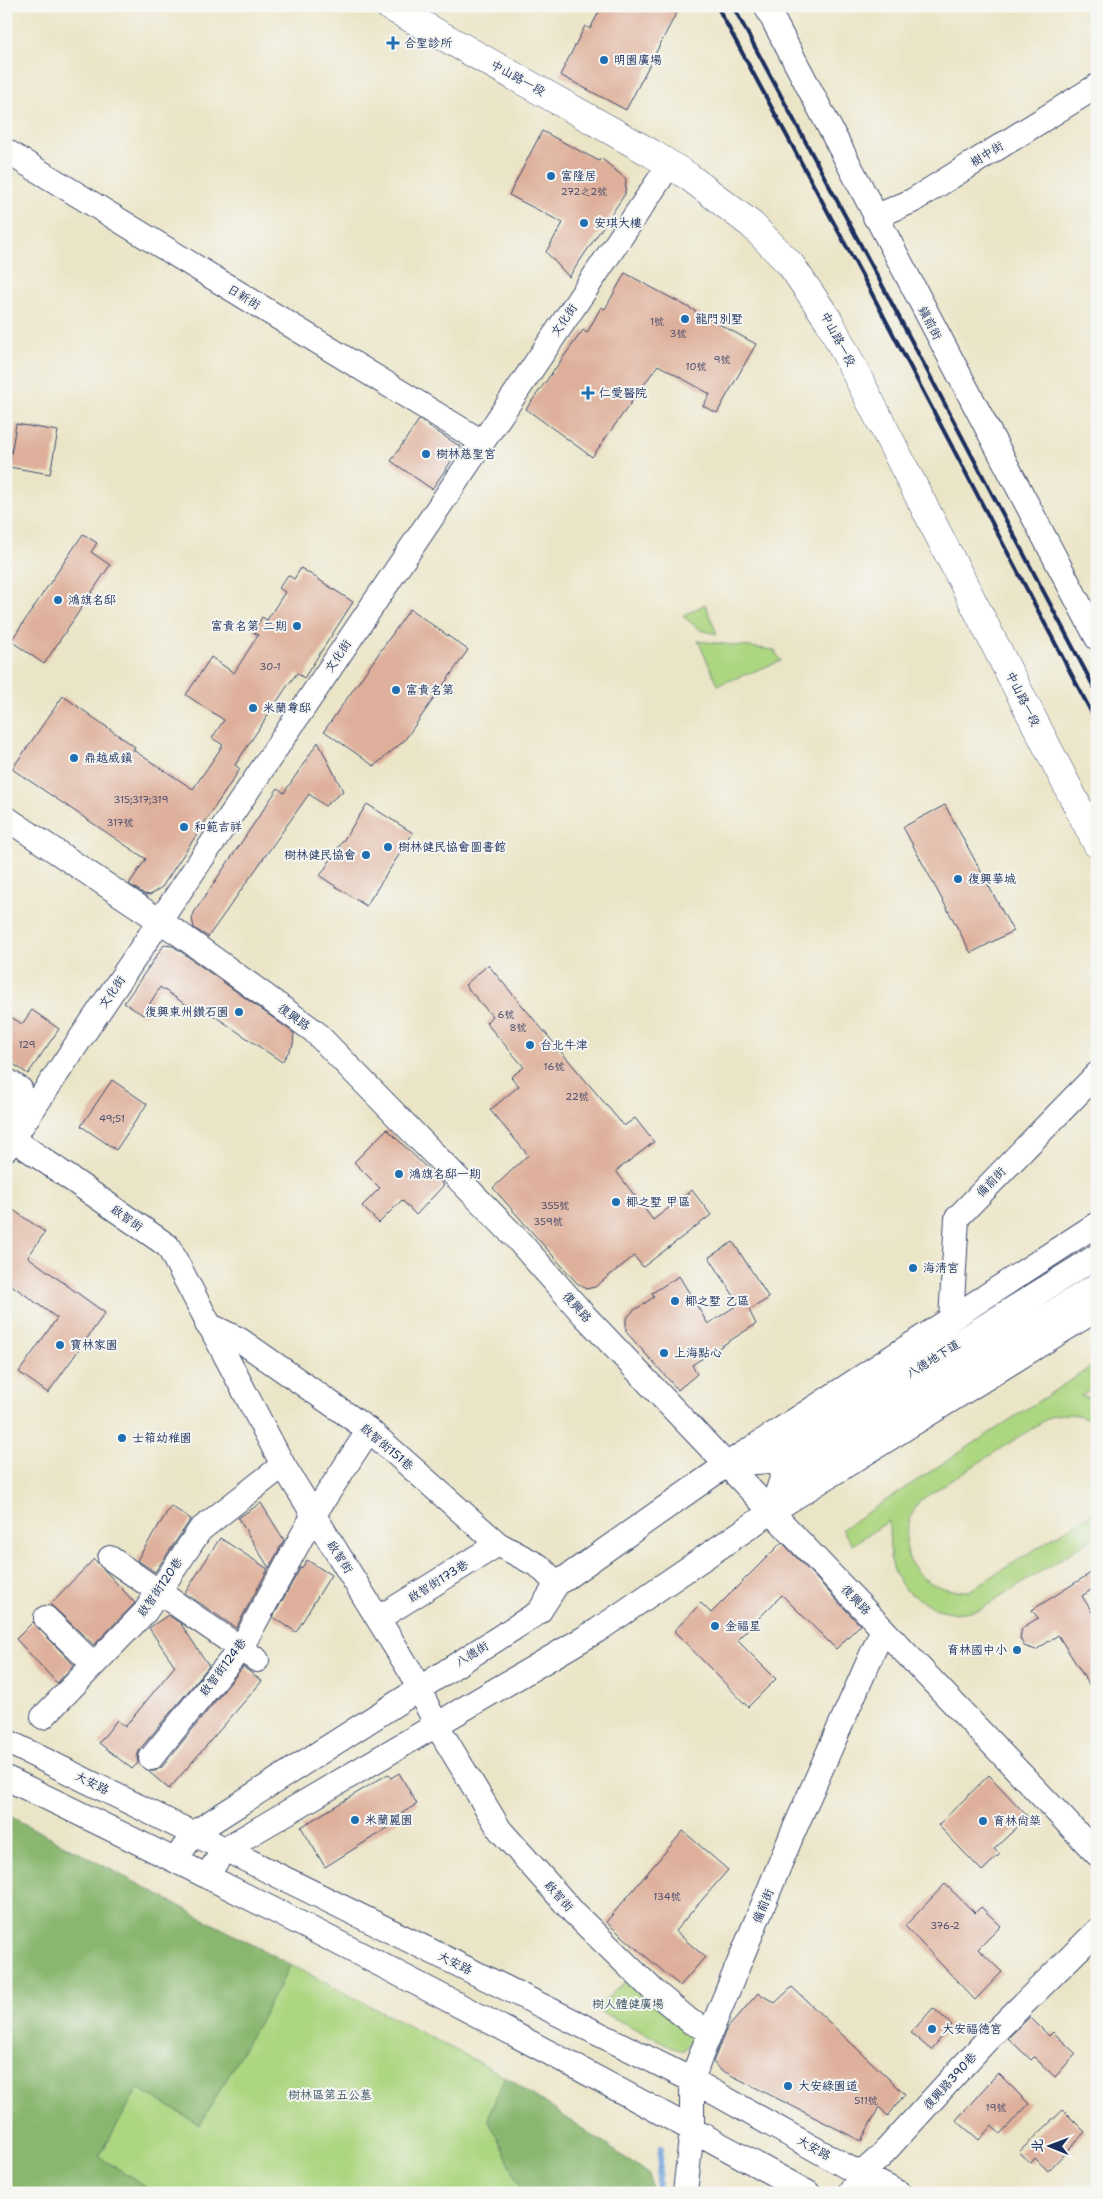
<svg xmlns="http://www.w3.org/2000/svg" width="1103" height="2199" font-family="'Shantell Sans','LXGW WenKai TC',sans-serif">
<rect width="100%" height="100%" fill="#f6f6f2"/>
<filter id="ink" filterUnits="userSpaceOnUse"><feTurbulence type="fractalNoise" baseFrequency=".02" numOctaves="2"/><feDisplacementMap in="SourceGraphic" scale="10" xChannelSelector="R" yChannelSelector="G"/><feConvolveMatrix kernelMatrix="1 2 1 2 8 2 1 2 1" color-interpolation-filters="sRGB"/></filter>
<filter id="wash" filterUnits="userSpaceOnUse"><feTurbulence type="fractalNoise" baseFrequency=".0096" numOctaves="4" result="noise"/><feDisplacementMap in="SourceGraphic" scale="20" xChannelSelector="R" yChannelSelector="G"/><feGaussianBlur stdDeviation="1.12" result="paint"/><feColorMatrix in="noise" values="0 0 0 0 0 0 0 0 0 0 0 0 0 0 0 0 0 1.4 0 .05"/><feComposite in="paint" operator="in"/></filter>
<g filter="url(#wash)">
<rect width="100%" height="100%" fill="#ebe5c7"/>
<path fill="#add681" stroke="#648270" d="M 705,604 L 717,634 L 700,630 L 683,616 Z
M 698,641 L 774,650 L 781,661 L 718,685 Z
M 1097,1363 L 1097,1386 L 1081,1396 L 1097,1400 L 1097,1424 C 1082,1414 1071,1413 1053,1415 L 919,1501 C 890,1549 912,1592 969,1591 L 1097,1510 L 1097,1536 L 980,1610 L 955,1613 L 934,1608 L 905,1590 L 895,1574 L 890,1557 L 889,1521 L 852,1545 L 842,1529 Z
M 291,1965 L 505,2076 L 488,2118 L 523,2193 L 157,2193 L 99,2157 L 138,2088 L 200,2125 Z
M 628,1979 L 693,2037 L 683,2052 L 595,2009 Z"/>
<path fill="#8ab76f" stroke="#527366" d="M 6,1814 L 291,1965 L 200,2125 L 138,2088 L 99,2157 L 157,2193 L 6,2193 Z
M 505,2076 L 649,2174 L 653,2193 L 523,2193 L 488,2118 Z"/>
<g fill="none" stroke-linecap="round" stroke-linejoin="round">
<path stroke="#6fa0da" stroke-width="6" d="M 658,2193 L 661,2148"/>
</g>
<g id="blocks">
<path fill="#deaf9a" d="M 602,6 L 680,6 L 626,110 L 560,75 L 585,26 L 590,29 Z
M 542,131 L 599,161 L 601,158 L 626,179 L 625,194 L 569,277 L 546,252 L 563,223 L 509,195 Z
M 625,273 L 756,344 L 717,413 L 703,406 L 710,394 L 658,365 L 592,457 L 526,409 L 583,330 L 587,333 L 601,307 L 605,309 Z
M 419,420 L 461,447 L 432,489 L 391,461 Z
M 16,424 L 58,431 L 50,474 L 9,467 Z
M 83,534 L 97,543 L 91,552 L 110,565 L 44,664 L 11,641 Z
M 301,568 L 353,602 L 304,678 L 297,673 L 288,685 L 235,765 L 240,769 L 162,887 L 150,895 L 144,894 L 129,884 L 146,859 L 12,769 L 63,696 L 135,747 L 133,750 L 193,789 L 223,745 L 212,738 L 224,720 L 186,695 L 211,657 L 234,673 L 258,635 L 253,632 L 262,617 L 267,620 L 285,592 L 279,588 L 288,575 L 294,579 Z
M 410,609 L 468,650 L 404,741 L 374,766 L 324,731 Z
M 318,742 L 343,791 L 325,806 L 309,794 L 208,937 L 194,928 L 192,918 L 195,911 L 278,788 L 284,793 Z
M 367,804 L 413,833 L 366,906 L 320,876 Z
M 945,805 L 1013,931 L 971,953 L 903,827 Z
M 164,945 L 173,946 L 294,1033 L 293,1045 L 282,1062 L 204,1009 L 201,1015 L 160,987 L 143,1015 L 124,1003 Z
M 488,965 L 624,1126 L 635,1118 L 654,1142 L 616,1171 L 653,1220 L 692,1190 L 711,1215 L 643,1267 L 634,1256 L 595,1287 L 586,1289 L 577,1283 L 493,1188 L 528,1155 L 490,1110 L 519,1086 L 511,1077 L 524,1067 L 486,1023 L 492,1016 L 465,985 Z
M 32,1010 L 59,1029 L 28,1074 L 6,1059 L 6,1014 L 22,1024 Z
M 112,1080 L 147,1104 L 116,1150 L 81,1126 Z
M 387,1129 L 444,1185 L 416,1215 L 402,1200 L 379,1223 L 362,1206 L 380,1188 L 354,1162 Z
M 6,1205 L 45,1232 L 28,1257 L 105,1313 L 48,1393 L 19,1372 L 57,1318 L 6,1281 Z
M 733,1242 L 769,1298 L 749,1310 L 756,1324 L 692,1365 L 697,1374 L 678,1390 L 626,1332 L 626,1319 L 633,1311 L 654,1297 L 652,1293 L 679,1276 L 708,1324 L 739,1304 L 709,1257 Z
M 261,1503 L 284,1540 L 269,1568 L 238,1518 Z
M 171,1506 L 191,1519 L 155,1572 L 137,1560 Z
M 220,1538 L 268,1569 L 236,1628 L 185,1593 Z
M 782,1542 L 860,1625 L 836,1649 L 782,1595 L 737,1640 L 776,1679 L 748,1707 L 674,1631 L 701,1603 L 711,1613 Z
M 94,1559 L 135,1603 L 94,1645 L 50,1604 Z
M 307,1560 L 331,1575 L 296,1632 L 273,1617 L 301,1567 L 302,1568 Z
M 1097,1569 L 1097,1586 L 1082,1596 L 1097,1620 L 1097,1697 L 1058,1635 L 1036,1650 L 1024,1646 L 1020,1638 L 1022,1628 L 1038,1618 L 1032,1610 Z
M 168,1615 L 181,1624 L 209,1666 L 140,1749 L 137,1756 L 138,1763 L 132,1769 L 99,1743 L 117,1720 L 125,1727 L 175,1666 L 149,1628 Z
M 33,1622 L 74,1665 L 57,1683 L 16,1639 Z
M 243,1667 L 262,1681 L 169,1789 L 148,1771 L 155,1771 L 162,1767 Z
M 399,1773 L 417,1804 L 394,1818 L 397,1822 L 325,1867 L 301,1827 L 388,1774 L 391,1778 Z
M 989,1775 L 1028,1817 L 994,1849 L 1000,1854 L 982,1871 L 938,1825 Z
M 683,1831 L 728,1870 L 675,1931 L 705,1957 L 680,1986 L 606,1922 Z
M 945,1884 L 975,1913 L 981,1907 L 1001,1926 L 978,1949 L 1002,1972 L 975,2000 L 905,1926 Z
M 792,1987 L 905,2094 L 888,2116 L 879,2107 L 861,2141 L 719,2069 L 713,2062 L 726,2030 L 758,1993 L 775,2003 Z
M 933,2008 L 952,2025 L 931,2050 L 911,2033 Z
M 1030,2017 L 1049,2036 L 1053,2032 L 1076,2054 L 1055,2077 L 1034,2057 L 1031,2060 L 1008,2038 Z
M 998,2073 L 1029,2104 L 1000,2134 L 992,2125 L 979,2140 L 956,2120 Z
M 1063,2110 L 1085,2132 L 1048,2171 L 1035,2158 L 1031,2163 L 1019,2152 Z"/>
</g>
</g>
<g filter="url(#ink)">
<use href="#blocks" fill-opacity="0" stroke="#3a4a6e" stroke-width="1"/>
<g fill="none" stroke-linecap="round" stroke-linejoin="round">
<g stroke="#3a4a6e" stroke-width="26">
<path id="minor" d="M 766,6 L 1097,638
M 6,151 L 482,442
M 875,217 L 912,201 L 1097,86
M 6,818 L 181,935 L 314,1031 L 517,1239 L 584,1315 L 1097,1854
M 6,1080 L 20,1089 L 14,1132
M 6,1134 L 168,1246 L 283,1465 L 409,1669 L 436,1724 L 500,1830 L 574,1913 L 655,1992 L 691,2022 L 711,2031
M 6,1149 L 670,164
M 951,1319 L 957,1218 L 1097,1074
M 207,1324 L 240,1340 L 369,1430 L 498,1544 L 539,1566 L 557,1584
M 730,1464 L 769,1461 L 1097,1256
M 771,1512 L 782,1478 L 1097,1285
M 110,1558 L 257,1660
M 46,1618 L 93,1664
M 379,1618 L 498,1544
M 43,1717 L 145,1612 L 200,1530 L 283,1465
M 6,1741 L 692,2080 L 847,2167 L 899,2193
M 151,1758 L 241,1648 L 313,1516 L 369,1430
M 6,1778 C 277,1908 544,2047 808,2193
M 176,1859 L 194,1833 L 539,1612 L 557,1584 L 726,1465 L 1097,1224
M 207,1875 L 225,1849 L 598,1630 L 771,1512 L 1097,1309
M 685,2193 L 692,2129 L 692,2080 L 701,2055 L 791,1837 L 883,1629
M 850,2193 L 862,2173 L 879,2158 L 985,2042 L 1097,1931"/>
</g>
<g stroke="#3a4a6e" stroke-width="29">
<path id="major" d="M 389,6 L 651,153 L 688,176 L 752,225 L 791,265 L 829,321 L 1097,844"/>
</g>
<use href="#minor" stroke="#fff" stroke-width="24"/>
<use href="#major" stroke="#fff" stroke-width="28"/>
<path stroke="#1b2f5e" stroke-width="4" d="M 717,6 L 871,292 L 1097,723
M 733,6 L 880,281 L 1097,693"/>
</g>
</g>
<g fill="#1f6fb2" stroke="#f6f6f2" stroke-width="2">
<path d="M390.5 35.5h5v5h5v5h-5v5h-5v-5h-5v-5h5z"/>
<circle cx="604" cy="60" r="5"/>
<circle cx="551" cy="176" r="5"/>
<circle cx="584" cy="223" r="5"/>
<circle cx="685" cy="319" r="5"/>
<path d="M585.5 385.5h5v5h5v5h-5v5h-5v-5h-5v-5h5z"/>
<circle cx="426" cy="454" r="5"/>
<circle cx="58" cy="600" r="5"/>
<circle cx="297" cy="626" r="5"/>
<circle cx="396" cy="690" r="5"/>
<circle cx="253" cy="708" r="5"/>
<circle cx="74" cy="758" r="5"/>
<circle cx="184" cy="827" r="5"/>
<circle cx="388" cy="847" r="5"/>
<circle cx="366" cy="855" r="5"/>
<circle cx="958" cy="879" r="5"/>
<circle cx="239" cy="1012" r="5"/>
<circle cx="530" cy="1045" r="5"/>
<circle cx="399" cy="1174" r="5"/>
<circle cx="616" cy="1202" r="5"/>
<circle cx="913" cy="1268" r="5"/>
<circle cx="675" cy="1301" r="5"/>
<circle cx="60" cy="1345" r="5"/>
<circle cx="664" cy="1353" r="5"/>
<circle cx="122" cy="1438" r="5"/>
<circle cx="715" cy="1626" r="5"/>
<circle cx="1017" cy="1650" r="5"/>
<circle cx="355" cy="1820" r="5"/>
<circle cx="983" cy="1821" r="5"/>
<circle cx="932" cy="2029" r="5"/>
<circle cx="788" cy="2086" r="5"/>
</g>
<g text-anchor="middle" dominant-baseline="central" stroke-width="4" stroke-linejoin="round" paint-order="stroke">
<g font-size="10" fill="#4c4f6d">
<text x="584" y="191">272之2號</text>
<text x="657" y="321">1號</text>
<text x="678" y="333">3號</text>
<text x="722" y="359">9號</text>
<text x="696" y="366">10號</text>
<text x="270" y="666">30-1</text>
<text x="141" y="799">315;317;319</text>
<text x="120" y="822">317號</text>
<text x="506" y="1014">6號</text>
<text x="518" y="1027">8號</text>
<text x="27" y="1044">129</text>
<text x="554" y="1066">16號</text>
<text x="577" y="1096">22號</text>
<text x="112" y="1118">49;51</text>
<text x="555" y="1205">355號</text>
<text x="548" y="1221">359號</text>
<text x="667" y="1896">134號</text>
<text x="945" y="1925">376-2</text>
<text x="866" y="2100">511號</text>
<text x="996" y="2107">19號</text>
</g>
<g font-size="12" fill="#1b2f5e" stroke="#f6f6f2" text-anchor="start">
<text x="404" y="43">合聖診所</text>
<text x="614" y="60">明園廣場</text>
<text x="561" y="176">富隆居</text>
<text x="594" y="223">安琪大樓</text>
<text x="695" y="319">龍門別墅</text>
<text x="599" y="393">仁愛醫院</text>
<text x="436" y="454">樹林慈聖宮</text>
<text x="68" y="600">鴻旗名邸</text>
<text x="287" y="626" text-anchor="end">富貴名第 二期</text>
<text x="406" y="690">富貴名第</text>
<text x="263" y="708">米蘭尊邸</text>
<text x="84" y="758">鼎越威鎮</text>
<text x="194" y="827">和範吉祥</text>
<text x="398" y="847">樹林健民協會圖書館</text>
<text x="356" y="855" text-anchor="end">樹林健民協會</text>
<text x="968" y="879">復興華城</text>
<text x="229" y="1012" text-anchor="end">復興東州鑽石園</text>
<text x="540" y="1045">台北牛津</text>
<text x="409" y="1174">鴻旗名邸一期</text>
<text x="626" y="1202">椰之墅 甲區</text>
<text x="923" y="1268">海清宮</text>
<text x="685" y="1301">椰之墅 乙區</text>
<text x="70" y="1345">寶林家園</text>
<text x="674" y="1353">上海點心</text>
<text x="132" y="1438">士箱幼稚園</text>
<text x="725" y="1626">金福星</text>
<text x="1007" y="1650" text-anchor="end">育林國中小</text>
<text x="365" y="1820">米蘭麗園</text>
<text x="993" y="1821">育林尚築</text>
<text x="942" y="2029">大安福德宮</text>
<text x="798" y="2086">大安綠園道</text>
</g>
<g font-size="12" fill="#1b2f5e" stroke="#f6f6f2">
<text transform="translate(518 78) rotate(29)">中山路一段</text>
<text transform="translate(987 154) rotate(-32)">樹中街</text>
<text transform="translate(244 297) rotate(31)">日新街</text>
<text transform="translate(564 320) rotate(-56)">文化街</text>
<text transform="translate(930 323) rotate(62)">鎮前街</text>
<text transform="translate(838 339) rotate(62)">中山路一段</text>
<text transform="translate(338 656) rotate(-56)">文化街</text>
<text transform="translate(1023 699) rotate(63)">中山路一段</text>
<text transform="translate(112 992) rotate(-56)">文化街</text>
<text transform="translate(294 1017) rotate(36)">復興路</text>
<text transform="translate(991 1182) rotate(-46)">備前街</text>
<text transform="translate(127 1218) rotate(35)">啟智街</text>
<text transform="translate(577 1307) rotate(48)">復興路</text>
<text transform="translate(933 1359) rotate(-32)">八德地下道</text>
<text transform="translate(387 1447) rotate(40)">啟智街151巷</text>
<text transform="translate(340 1557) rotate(57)">啟智街</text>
<text transform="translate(438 1581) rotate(-32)">啟智街173巷</text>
<text transform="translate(160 1587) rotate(-55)">啟智街120巷</text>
<text transform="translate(856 1600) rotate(46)">復興路</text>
<text transform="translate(472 1654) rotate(-32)">八德街</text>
<text transform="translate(223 1667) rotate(-53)">啟智街124巷</text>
<text transform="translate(92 1783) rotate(26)">大安路</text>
<text transform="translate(559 1896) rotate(48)">啟智街</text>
<text transform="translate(763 1906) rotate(-67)">備前街</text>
<text transform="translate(455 1963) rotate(26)">大安路</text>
<text transform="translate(950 2081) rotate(-48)">復興路390巷</text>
<text transform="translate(814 2148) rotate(29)">大安路</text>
</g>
<g font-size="12" fill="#405967" stroke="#f6f6f2">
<text x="628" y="2004">樹人體健廣場</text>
<text x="330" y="2095">樹林區第五公墓</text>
</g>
</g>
<rect width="1103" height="2199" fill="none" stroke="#f6f6f2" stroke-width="25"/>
<g transform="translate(1050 2146) rotate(271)" stroke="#f6f6f2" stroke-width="4" paint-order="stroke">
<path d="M0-4L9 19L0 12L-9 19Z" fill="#1b2f5e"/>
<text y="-8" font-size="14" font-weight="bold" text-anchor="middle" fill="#1b2f5e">北</text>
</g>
</svg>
